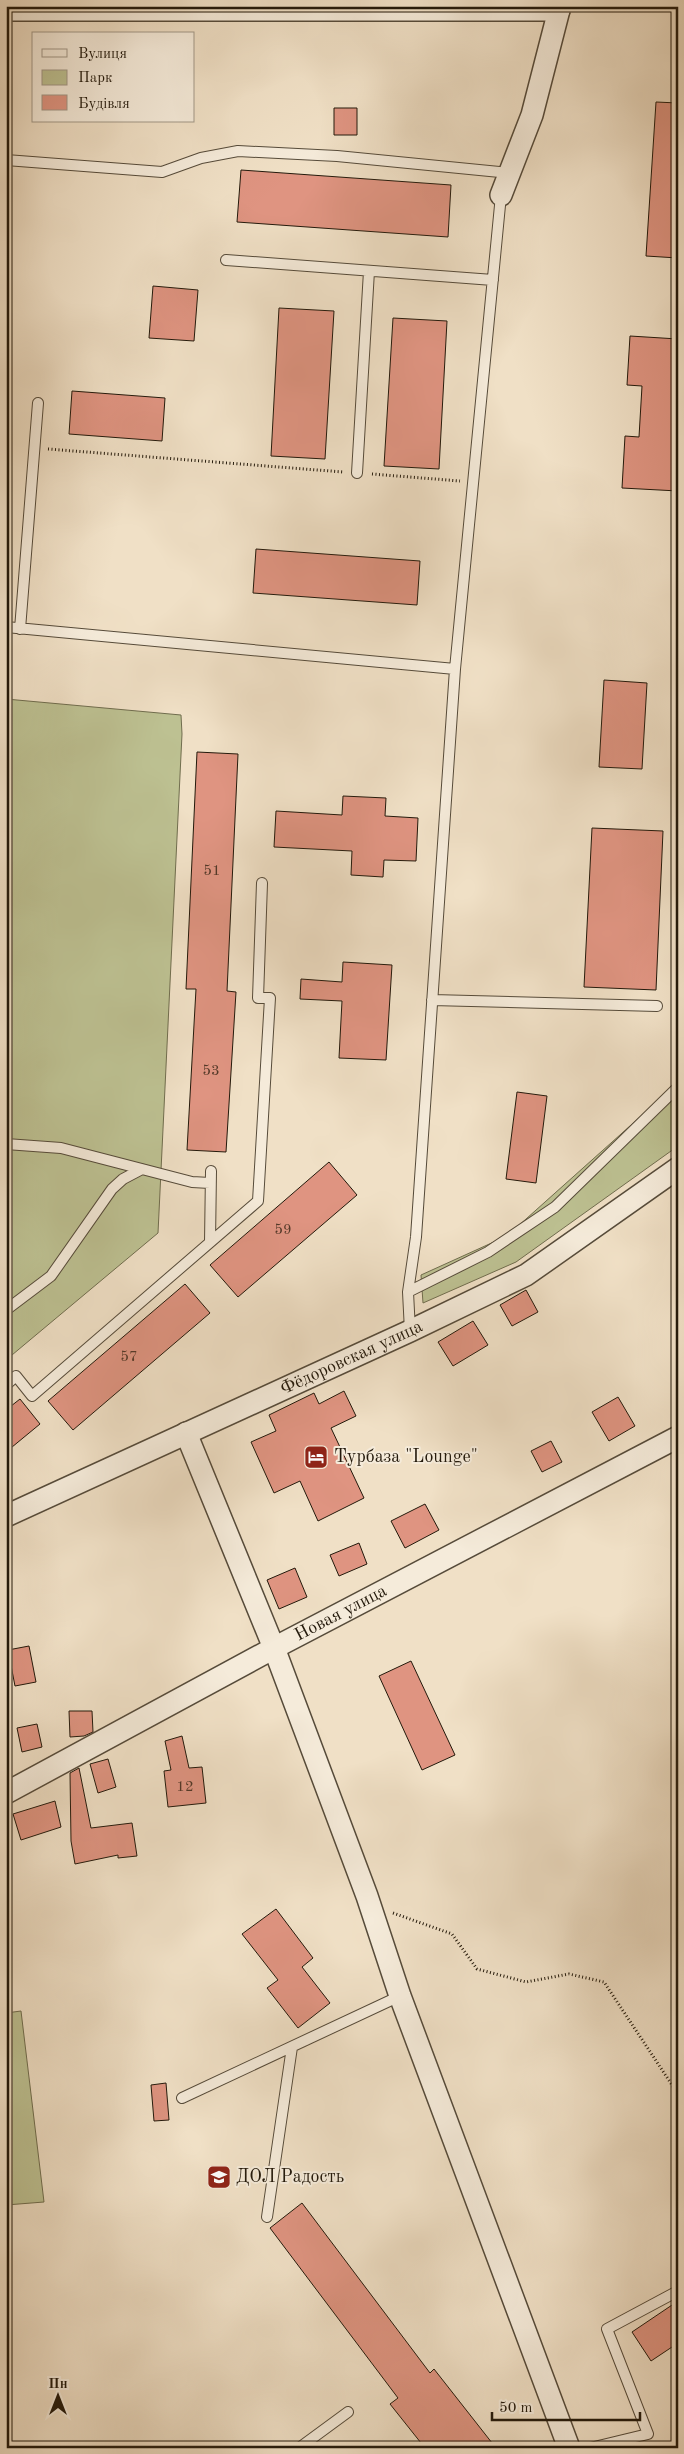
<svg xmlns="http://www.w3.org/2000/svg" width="684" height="2454" font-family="'Old Standard TT',serif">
<rect width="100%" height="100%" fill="#f0e0c6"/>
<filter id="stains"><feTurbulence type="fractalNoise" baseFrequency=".004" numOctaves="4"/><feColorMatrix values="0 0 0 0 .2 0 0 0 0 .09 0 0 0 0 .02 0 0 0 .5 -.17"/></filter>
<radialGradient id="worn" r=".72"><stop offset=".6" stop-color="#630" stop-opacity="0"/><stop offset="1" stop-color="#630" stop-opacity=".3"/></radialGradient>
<path fill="#bdc192" stroke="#706d4e" d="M 6,699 L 181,715 L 182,734 L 158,1233 L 6,1360 Z
M 678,1083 L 678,1146 L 516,1262 L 423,1303 L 421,1275 L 507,1236 Z
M 21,2011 L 44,2202 L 6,2205 L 6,2013 Z"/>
<path fill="#df9481" stroke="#23190b" d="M 656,102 L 678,103 L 678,258 L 646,256 Z
M 334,108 L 357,108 L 357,135 L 334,135 Z
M 241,170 L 451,185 L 448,237 L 237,222 Z
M 153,286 L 198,290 L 194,341 L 149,338 Z
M 279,308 L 334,311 L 325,459 L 271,456 Z
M 393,318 L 447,321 L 439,469 L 384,466 Z
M 630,336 L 678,339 L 678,491 L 622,488 L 625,436 L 639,437 L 642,386 L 627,385 Z
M 72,391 L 165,398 L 162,441 L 69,434 Z
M 256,549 L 420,561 L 417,605 L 253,593 Z
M 604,680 L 647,683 L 642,769 L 599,767 Z
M 197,752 L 238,754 L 227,991 L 236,992 L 226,1152 L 187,1150 L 196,989 L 186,989 Z
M 343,796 L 386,798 L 385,816 L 418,818 L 416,861 L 384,860 L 383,877 L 351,875 L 352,851 L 274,847 L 276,811 L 342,815 Z
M 592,828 L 663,831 L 656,990 L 584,987 Z
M 343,962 L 392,965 L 386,1060 L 339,1058 L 342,1001 L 300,999 L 301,979 L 342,982 Z
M 517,1092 L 547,1096 L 536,1183 L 506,1179 Z
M 329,1162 L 357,1195 L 238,1297 L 210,1265 Z
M 185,1284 L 210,1313 L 73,1430 L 48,1401 Z
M 526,1290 L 538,1312 L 512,1326 L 500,1305 Z
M 473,1321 L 488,1345 L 453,1366 L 438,1342 Z
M 344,1391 L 356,1416 L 331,1428 L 364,1498 L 318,1521 L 300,1481 L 274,1493 L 251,1442 L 276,1431 L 269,1415 L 314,1393 L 319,1404 Z
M 618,1397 L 635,1426 L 609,1441 L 592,1412 Z
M 20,1399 L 40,1424 L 6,1452 L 6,1410 Z
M 551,1441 L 562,1462 L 542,1472 L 531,1451 Z
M 425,1504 L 439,1530 L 405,1548 L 391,1521 Z
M 359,1543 L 367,1564 L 339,1576 L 330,1555 Z
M 295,1568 L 307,1597 L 279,1609 L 267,1580 Z
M 29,1646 L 36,1682 L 15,1686 L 8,1650 Z
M 411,1661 L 455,1755 L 422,1770 L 379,1676 Z
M 69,1711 L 92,1711 L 93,1732 L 84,1736 L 70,1737 Z
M 37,1724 L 42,1747 L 22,1752 L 17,1728 Z
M 182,1736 L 189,1768 L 202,1767 L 206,1803 L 168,1807 L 164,1771 L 171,1770 L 165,1741 Z
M 108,1759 L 116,1787 L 98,1793 L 90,1764 Z
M 79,1768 L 91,1828 L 132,1823 L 137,1856 L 118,1858 L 118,1855 L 75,1864 L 71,1841 L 70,1773 Z
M 55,1801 L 61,1827 L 21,1840 L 13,1814 Z
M 276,1909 L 313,1958 L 302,1967 L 330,2003 L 298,2028 L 267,1988 L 278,1980 L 242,1934 Z
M 166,2083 L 169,2120 L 154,2121 L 151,2085 Z
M 302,2203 L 430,2373 L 434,2369 L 496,2448 L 425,2448 L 390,2404 L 398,2398 L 270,2228 Z
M 678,2301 L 678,2343 L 651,2361 L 632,2332 Z"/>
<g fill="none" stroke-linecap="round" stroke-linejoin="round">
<g stroke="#564b3a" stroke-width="12">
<path id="service" d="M 6,160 L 162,172 L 201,158 L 238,151 L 337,156 L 510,173
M 226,260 L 493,280
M 357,473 L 369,271
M 6,627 L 455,669 L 416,1237 L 408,1292 L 410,1331
M 20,629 L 38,403
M 455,669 L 501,195
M 432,1000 L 657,1006
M 6,1144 L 61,1148 L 192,1182 L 210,1183
M 210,1242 L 211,1171
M 408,1292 L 488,1252 L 555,1207 L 678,1087
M 6,1310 L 51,1276 L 112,1189 L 123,1179 L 142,1169
M 6,1385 L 16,1376 L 32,1396 L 258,1201 L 270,998 L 258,998 L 262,883
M 182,2098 L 400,1996
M 267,2217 L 292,2047
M 299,2448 L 348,2412
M 590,2448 L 648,2434 L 607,2329 L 678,2291"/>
</g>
<g stroke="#564b3a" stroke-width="24">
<g id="minor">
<path d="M 6,10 L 559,10"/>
<path d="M 501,195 L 532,115 L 560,6"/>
<path d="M 186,1433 L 274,1648 L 367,1896 L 400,1996 L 569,2448"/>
<path id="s1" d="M 6,1516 L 410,1331 L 526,1275 L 678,1168"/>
<path id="s2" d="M 6,1793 L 274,1648 L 678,1437"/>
</g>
</g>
<path stroke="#23190b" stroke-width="3" stroke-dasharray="1 2.5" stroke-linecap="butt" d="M 48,449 L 343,472
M 372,474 L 460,481
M 393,1913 L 452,1934 L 477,1969 L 526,1982 L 569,1974 L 604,1982 L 678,2094"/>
<use href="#service" stroke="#f5ebda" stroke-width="10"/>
<use href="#minor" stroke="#f5ebda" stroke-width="21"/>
</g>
<defs>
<g id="hotel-square" transform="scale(1.25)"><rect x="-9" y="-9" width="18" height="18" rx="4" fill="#8f2418" stroke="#f5ebda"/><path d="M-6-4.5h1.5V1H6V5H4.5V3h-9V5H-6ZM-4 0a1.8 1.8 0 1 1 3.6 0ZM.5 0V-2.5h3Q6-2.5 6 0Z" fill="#fff"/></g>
<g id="school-square" transform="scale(1.25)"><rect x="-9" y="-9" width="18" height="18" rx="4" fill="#8f2418" stroke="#f5ebda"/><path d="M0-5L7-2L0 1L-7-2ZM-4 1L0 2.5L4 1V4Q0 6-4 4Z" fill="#fff"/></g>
</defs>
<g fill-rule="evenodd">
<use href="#hotel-square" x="316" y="1457"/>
<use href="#school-square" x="219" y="2177"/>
</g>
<g text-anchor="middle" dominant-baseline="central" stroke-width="4" stroke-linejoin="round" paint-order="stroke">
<g font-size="15" fill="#523828">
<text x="212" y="871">51</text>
<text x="211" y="1071">53</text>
<text x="283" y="1230">59</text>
<text x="129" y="1357">57</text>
<text x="185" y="1787">12</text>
</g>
<g font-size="18" fill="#23190b" stroke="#f5ebda">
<text stroke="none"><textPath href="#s1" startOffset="380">Фёдоровская улица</textPath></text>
<text stroke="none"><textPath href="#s2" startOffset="380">Новая улица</textPath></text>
</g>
<g font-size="18" fill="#23190b" stroke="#f5ebda" text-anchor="start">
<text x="334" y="1457">Турбаза "Lounge"</text>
<text x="236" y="2177">ДОЛ Радость</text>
</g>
</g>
<rect width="684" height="2454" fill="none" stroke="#f0e0c6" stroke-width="25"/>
<rect x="8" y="8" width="669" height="2439" fill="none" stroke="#23190b" stroke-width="2.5"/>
<rect x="12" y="12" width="659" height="2429" fill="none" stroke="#23190b"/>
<rect x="32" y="32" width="162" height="90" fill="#f5ebda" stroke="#a19787"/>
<rect x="42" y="49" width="25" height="8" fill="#f5ebda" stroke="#a19787"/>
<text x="78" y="58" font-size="15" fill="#23190b">Вулиця</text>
<rect x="42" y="70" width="25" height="15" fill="#bdc192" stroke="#a19787"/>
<text x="78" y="82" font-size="15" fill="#23190b">Парк</text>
<rect x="42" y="95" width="25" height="15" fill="#df9481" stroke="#a19787"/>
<text x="78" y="108" font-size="15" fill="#23190b">Будівля</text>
<g transform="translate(58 2396)" stroke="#f5ebda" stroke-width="4" paint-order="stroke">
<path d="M0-4L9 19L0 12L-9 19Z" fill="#23190b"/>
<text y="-8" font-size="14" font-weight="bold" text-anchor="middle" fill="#23190b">Пн</text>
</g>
<path d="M492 2412v8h148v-8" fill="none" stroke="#23190b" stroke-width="2.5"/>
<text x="499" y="2412" font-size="15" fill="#23190b" stroke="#f5ebda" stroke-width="4" paint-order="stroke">50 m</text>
<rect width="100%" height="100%" filter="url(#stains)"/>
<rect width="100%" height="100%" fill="url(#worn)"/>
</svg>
